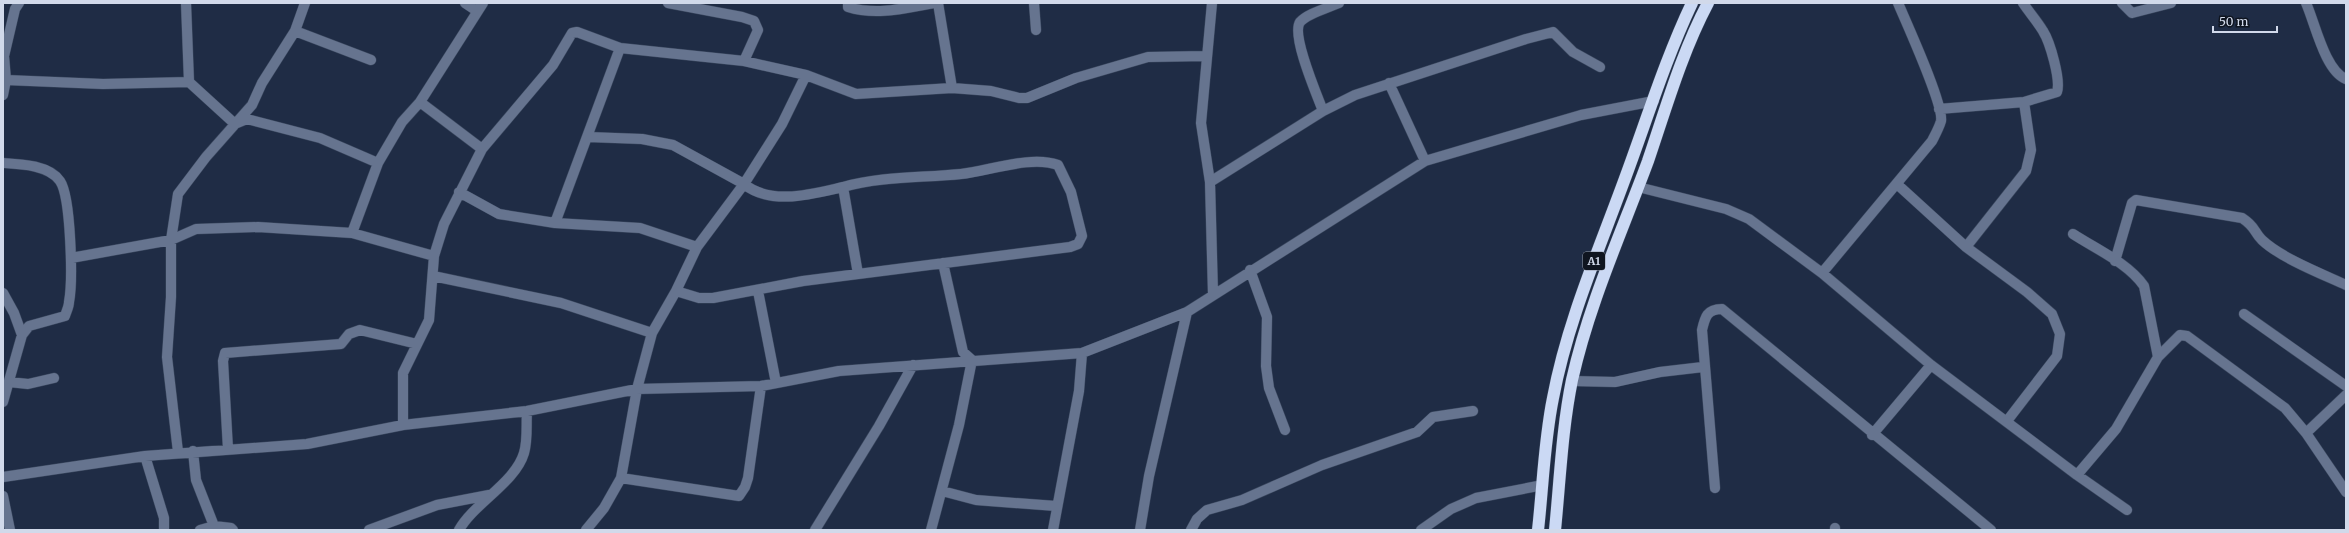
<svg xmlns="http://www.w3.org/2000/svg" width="2349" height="533" font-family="Merriweather,serif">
<rect width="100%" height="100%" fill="#1f2c45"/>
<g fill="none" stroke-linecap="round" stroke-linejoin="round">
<g stroke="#3b485f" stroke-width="11">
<path id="minor" d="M 186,3 L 189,82
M 465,3 L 477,11
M 668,3 L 742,17 L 754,21 L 758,30 L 744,61
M 848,3 L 848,7 C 877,16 905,8 934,3
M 938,3 L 952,88
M 1034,3 L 1036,30
M 1212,3 L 1201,123 L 1210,182 L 1213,294
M 2122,3 L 2132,13 L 2171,3
M 2306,3 C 2315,23 2325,71 2346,79
M 295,31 L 371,60
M 6,80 L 103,84 L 189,82 L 235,124 L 247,119 L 320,138 L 378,163
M 1389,83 L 1425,161
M 3,95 L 6,80 L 4,56 L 15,9 L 19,3
M 420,102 L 482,149
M 1939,109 L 2024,102 L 2057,92 C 2061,80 2050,42 2043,31 C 2037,21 2029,12 2023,3
M 1323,111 C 1317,95 1291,35 1300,22 C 1308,13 1328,8 1339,3
M 588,137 L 642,139 L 673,145 L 744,184 C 771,206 812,194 843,187
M 3,163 C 20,164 49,165 60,181 C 71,197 73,281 69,302 C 69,307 66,312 65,316 L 29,326 L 22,335 L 3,402
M 1210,182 L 1323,111 L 1355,95 L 1526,39 L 1553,32 L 1573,52 L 1600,67
M 1898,185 L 1966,247 L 2027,292 L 2052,314 L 2060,334 L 2057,356 L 2007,421
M 1638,187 L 1726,209 L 1749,219 L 1822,273 L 1931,365 L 2077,475 L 2127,510
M 459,192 L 499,214 L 555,223 L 640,228 L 697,247
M 555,223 L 620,48
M 352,233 L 378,163 L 402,122 L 420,102 L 483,3
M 2073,234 C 2096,249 2128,263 2144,286 L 2158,357
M 1966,247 L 2026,171 L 2031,150 L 2024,102
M 71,258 L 171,240 L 196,229 L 258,227 L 352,233 L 434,256
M 2115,261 L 2132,203 L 2136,200 L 2242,218 C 2256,227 2253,231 2262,240 C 2281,258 2322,274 2346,285
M 1250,270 L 1267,317 L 1266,366 L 1269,388 L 1285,430
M 1822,273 L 1932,141 C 1935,135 1939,128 1941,121 C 1944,105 1906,22 1898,3
M 433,276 L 561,303 L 652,333
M 676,291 L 699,298 L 713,298 L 803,281 L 1070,247 L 1078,244 L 1082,236 L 1071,192 L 1058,165 C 1031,155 989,171 961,174 C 921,178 882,176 843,187 L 858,274
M 758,291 L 776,383
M 3,293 L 14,313 L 22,335
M 2244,314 L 2346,386
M 1572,381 L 1615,382 L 1660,372 L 1703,367
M 9,382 L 28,384 L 54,378
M 403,425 L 403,373 L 429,320 L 434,256 L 444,224 L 482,149 L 553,65 L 572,33 L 577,32 L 620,48 L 744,61 L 806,75 L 856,94 L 952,88 L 991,91 L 1019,98 L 1027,98 L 1076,78 L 1148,57 L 1206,56
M 2306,433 L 2346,395
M 1872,435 L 1931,365
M 228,449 L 223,361 L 225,353 L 341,344 L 349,334 L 360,330 L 417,344
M 193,451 L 196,480 L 214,526 L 231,528 L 233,530
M 178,452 L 167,357 L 171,297 L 171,240 L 178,194 L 206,157 L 252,105 L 262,83 L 295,31 L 305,3
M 145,456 L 164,518 L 164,530
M 2077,475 L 2116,429 L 2158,357 L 2180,335 L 2187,336 L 2285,408 L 2306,433 L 2346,492
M 3,477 L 145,456 L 307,444 L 403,425 L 527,411 L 637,389 L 761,386 L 839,371 L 1082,353 L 1187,312 L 1425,161 L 1581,115 L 1654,101
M 621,478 L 739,496 L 745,487 L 748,478 L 761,386
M 1715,488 L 1702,330 C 1705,317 1707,309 1722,309 L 1991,530
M 942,491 L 976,500 L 1056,506
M 3,496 L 10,530
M 1835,528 L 1835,530
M 200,530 L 214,526
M 369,530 L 437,505 L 489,495
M 459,530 C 474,503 515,483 524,453 C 528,440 526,424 527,411
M 586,530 L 604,508 L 621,478 L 637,389 L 652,333 L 676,291 L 697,247 L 744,184 L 782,124 L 806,75
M 815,530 L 879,426 L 913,365
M 931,530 L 959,425 L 972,360 L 963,352 L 943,263
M 1053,530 L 1079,391 L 1082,353
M 1140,530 L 1149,476 L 1187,312
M 1191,530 L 1197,519 L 1207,510 L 1242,500 L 1322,465 L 1417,432 L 1433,417 L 1473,411
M 1421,530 L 1451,509 L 1476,498 L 1543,485"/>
</g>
<g stroke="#3b485f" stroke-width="13">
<path id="highway" d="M 1538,530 C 1543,486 1544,442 1553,398 C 1567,323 1598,252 1624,181 C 1646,122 1665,60 1692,3
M 1555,530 C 1560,480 1562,429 1572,380 C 1589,304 1621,234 1648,161 C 1666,108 1682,52 1708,3"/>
</g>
<use href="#minor" stroke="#66748f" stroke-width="10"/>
<use href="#highway" stroke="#cbd9f4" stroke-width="12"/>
</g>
<g text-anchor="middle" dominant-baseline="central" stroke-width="4" stroke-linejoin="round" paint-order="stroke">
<rect fill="#0f1520" stroke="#979ead" stroke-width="1" x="1583" y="252" width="22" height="18" rx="3"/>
<g font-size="11" font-weight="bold" fill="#d1d9ea">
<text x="1594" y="261">A1</text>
</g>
</g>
<rect width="2349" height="533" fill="none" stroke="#d1d9ea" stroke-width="8"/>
<path d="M2213 26v6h64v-6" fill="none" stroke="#d1d9ea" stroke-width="2"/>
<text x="2219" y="26" font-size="12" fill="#d1d9ea" stroke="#0f1520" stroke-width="3" paint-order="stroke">50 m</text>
</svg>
